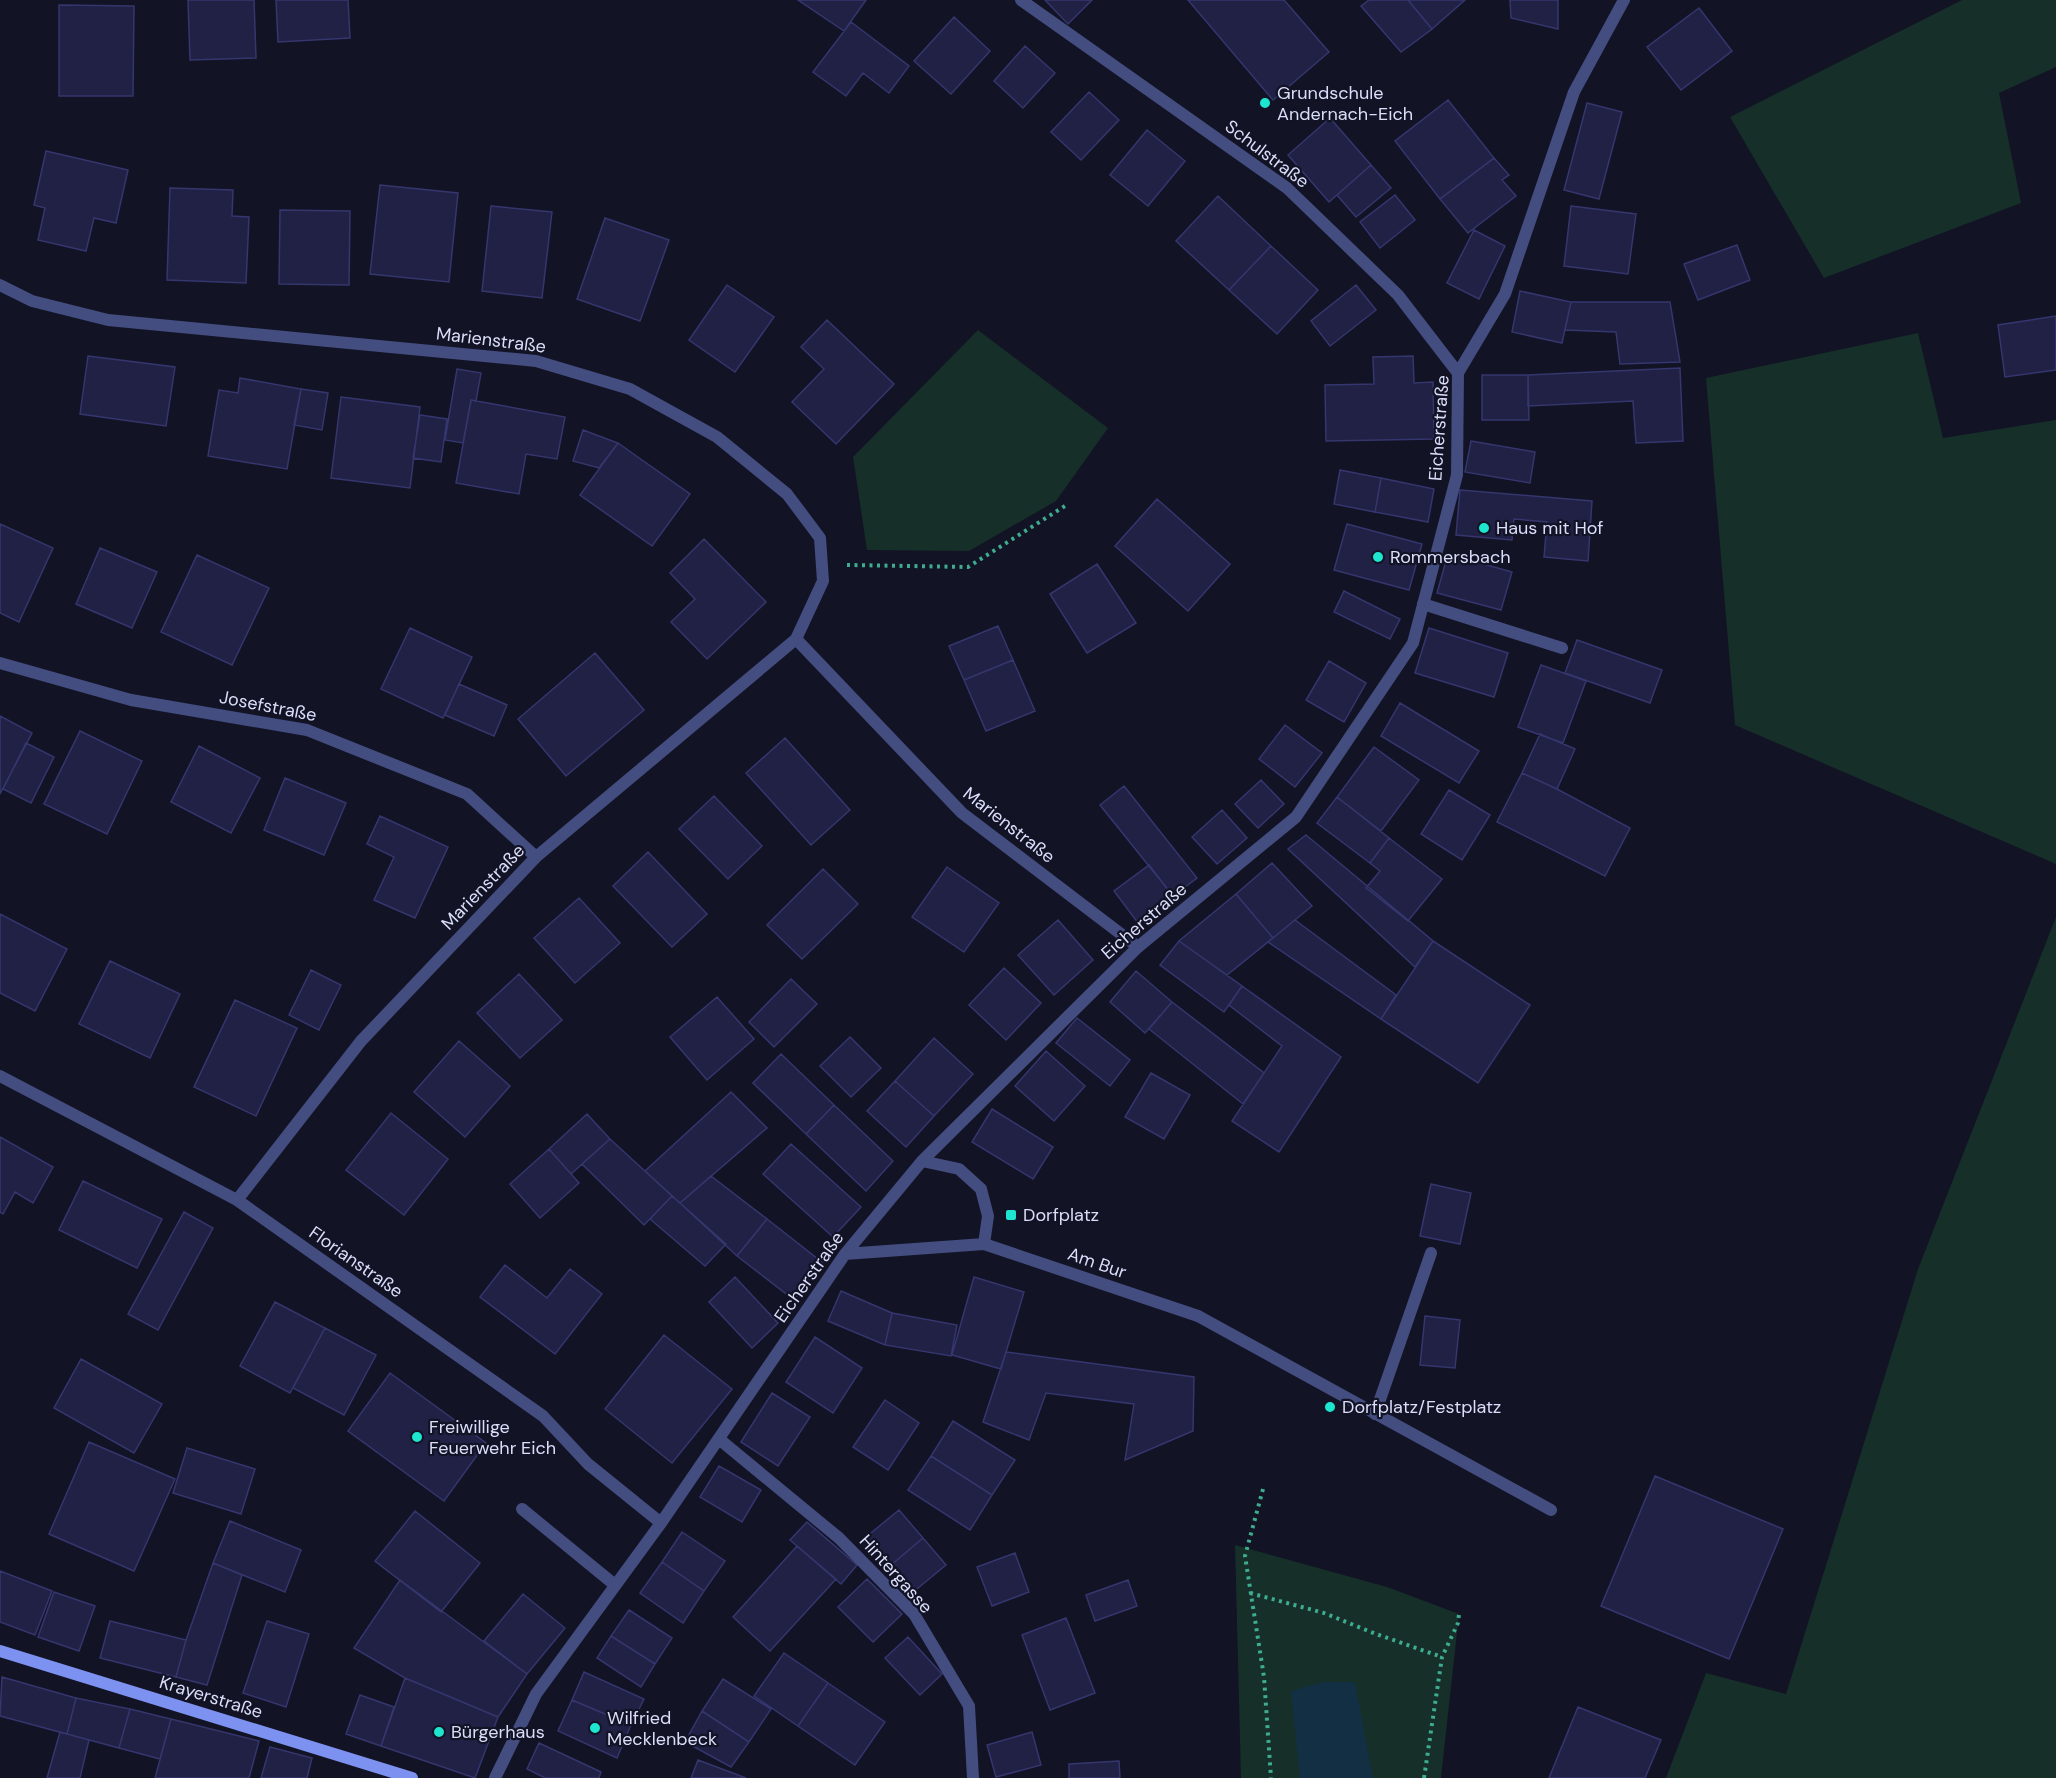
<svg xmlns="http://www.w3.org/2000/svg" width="2056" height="1778" font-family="'DM Sans',sans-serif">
<rect width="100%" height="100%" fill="#121325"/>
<path fill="#162f29" d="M 1962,0 L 2056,0 L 2056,67 L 1999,93 L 2021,203 L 1824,278 L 1730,117 Z
M 978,330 L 1108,428 L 1056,501 L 969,551 L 867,550 L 853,457 Z
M 1918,333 L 1943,438 L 2056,420 L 2056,864 L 1735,725 L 1706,378 Z
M 2056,917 L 2056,1778 L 1666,1778 L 1706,1673 L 1786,1694 L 1918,1269 Z
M 1235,1545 L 1387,1587 L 1459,1614 L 1441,1778 L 1241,1778 Z"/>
<path fill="#132f44" d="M 1323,1682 L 1355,1682 L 1373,1778 L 1300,1778 L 1291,1691 Z"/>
<path fill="#202144" stroke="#35366e" stroke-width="1.5" d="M 188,0 L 254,0 L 256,58 L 190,60 Z
M 276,0 L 348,0 L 350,38 L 278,42 Z
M 798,0 L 866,0 L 844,31 Z
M 1045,0 L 1092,0 L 1068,24 Z
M 1188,0 L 1284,0 L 1329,52 L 1273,100 Z
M 1369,0 L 1408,0 L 1432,29 L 1401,52 L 1361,6 Z
M 1408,0 L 1465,0 L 1432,29 Z
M 1510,0 L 1558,0 L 1558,29 L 1511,18 Z
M 59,5 L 134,6 L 133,96 L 59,96 Z
M 1699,8 L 1732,51 L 1681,90 L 1647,47 Z
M 954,17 L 990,51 L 951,94 L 914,61 Z
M 851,22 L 909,66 L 889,93 L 863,73 L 846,96 L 813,72 Z
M 1025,46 L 1055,73 L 1023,108 L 994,81 Z
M 1089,92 L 1119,120 L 1081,160 L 1051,132 Z
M 1448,100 L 1494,158 L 1440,199 L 1395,141 Z
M 1587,103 L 1622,112 L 1599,199 L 1564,190 Z
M 1330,118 L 1371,165 L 1329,202 L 1288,155 Z
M 1147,130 L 1185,161 L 1148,206 L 1110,175 Z
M 46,151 L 128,170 L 116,223 L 94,218 L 86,251 L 38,240 L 45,208 L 34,205 Z
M 1494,158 L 1509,175 L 1502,180 L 1516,196 L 1468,233 L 1440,199 Z
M 1371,165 L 1391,188 L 1356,217 L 1337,195 Z
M 380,185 L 458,193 L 449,282 L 370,274 Z
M 170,188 L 233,190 L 232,216 L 249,217 L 246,283 L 167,280 Z
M 1395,195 L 1415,220 L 1380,248 L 1360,222 Z
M 1218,196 L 1271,246 L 1229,290 L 1176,241 Z
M 491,206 L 552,212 L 542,298 L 482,291 Z
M 1571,206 L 1636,214 L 1628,274 L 1564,266 Z
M 280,210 L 350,211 L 349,285 L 279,284 Z
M 605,218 L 669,240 L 640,321 L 577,299 Z
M 1474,230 L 1505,246 L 1479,299 L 1447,283 Z
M 1737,245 L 1750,280 L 1698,300 L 1684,264 Z
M 1271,246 L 1318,290 L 1277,334 L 1229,290 Z
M 727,285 L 774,317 L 735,372 L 689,340 Z
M 1356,285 L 1376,310 L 1330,346 L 1311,321 Z
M 1520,291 L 1571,302 L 1562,343 L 1512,332 Z
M 1571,302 L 1670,302 L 1680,362 L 1620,364 L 1616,332 L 1565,330 Z
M 2056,316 L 2056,370 L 2005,377 L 1998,325 Z
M 827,320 L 894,384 L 836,444 L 792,402 L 824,369 L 801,347 Z
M 88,356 L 175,367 L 166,426 L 80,414 Z
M 1413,356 L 1414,383 L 1433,382 L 1434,439 L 1326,441 L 1325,385 L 1374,384 L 1373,357 Z
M 1680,368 L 1683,441 L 1636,443 L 1633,401 L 1528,406 L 1528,375 Z
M 457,369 L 481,373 L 476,401 L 471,400 L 463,443 L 445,440 Z
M 1482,375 L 1528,375 L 1529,420 L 1482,420 Z
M 240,378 L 301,389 L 287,469 L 208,456 L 219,390 L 238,393 Z
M 301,389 L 328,393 L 322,430 L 294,425 Z
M 341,397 L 420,407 L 410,488 L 331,478 Z
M 471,400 L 565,417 L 557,459 L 526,454 L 519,494 L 456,483 Z
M 420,415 L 447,419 L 441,462 L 413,458 Z
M 583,430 L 618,443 L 599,468 L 573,461 Z
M 1471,441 L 1535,452 L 1530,483 L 1465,472 Z
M 618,443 L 690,494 L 652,546 L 580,495 Z
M 1340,470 L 1381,478 L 1375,512 L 1334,504 Z
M 1381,478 L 1434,489 L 1428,522 L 1375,512 Z
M 1460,490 L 1592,501 L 1588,561 L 1544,557 L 1547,522 L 1514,519 L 1512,540 L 1456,535 Z
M 1157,499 L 1230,564 L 1188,611 L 1115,546 Z
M 0,524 L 53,548 L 19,622 L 0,613 Z
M 1347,524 L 1422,544 L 1409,590 L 1334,570 Z
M 704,539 L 766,602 L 707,659 L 671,622 L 695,599 L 670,573 Z
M 100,548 L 157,572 L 132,628 L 76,604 Z
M 1448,554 L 1512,572 L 1501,610 L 1437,593 Z
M 197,555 L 269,588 L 232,665 L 161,632 Z
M 1097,564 L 1136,623 L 1087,653 L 1050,594 Z
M 1344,591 L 1400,619 L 1390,639 L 1334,612 Z
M 998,626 L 1013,660 L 964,680 L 949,646 Z
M 410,628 L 472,657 L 443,718 L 381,689 Z
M 1429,628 L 1508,653 L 1494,697 L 1415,673 Z
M 1577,640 L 1662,670 L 1650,703 L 1565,673 Z
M 595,653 L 644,710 L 566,776 L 518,719 Z
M 1013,660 L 1035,711 L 986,731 L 964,680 Z
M 1329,661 L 1366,683 L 1344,722 L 1306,700 Z
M 1541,665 L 1586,681 L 1563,743 L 1518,727 Z
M 459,684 L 507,705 L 494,736 L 445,715 Z
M 1400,703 L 1479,751 L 1459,783 L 1381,736 Z
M 0,716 L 32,733 L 0,794 Z
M 1285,725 L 1322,753 L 1295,787 L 1259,759 Z
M 80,731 L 142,761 L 107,834 L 44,804 Z
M 1540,734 L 1575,749 L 1557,789 L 1522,773 Z
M 785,738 L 850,810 L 811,845 L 746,773 Z
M 26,743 L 54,757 L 31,803 L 3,789 Z
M 199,746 L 260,778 L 231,833 L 171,802 Z
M 1374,747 L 1419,780 L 1381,831 L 1337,797 Z
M 1522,773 L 1557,789 L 1630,828 L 1605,876 L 1497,822 Z
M 285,778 L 346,803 L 324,855 L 264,830 Z
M 1261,780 L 1284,804 L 1258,828 L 1235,804 Z
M 1124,786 L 1197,878 L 1173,896 L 1100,805 Z
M 1449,790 L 1490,815 L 1462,860 L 1421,834 Z
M 714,796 L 762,846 L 728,879 L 679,829 Z
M 1337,797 L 1389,838 L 1370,863 L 1317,823 Z
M 1222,810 L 1247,838 L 1217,864 L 1192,837 Z
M 380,816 L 448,847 L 415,918 L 374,900 L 394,857 L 367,844 Z
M 1306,835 L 1433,941 L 1415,967 L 1288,849 Z
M 1389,838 L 1442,879 L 1408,921 L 1366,888 L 1380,871 L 1370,863 Z
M 648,852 L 707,914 L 672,947 L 613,886 Z
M 1272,863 L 1312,906 L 1273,938 L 1236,894 Z
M 1149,865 L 1173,896 L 1138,923 L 1114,891 Z
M 947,867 L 999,903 L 964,952 L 912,917 Z
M 823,869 L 858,904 L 802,959 L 767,925 Z
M 1236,894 L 1273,938 L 1227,975 L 1179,941 Z
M 579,898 L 620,943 L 575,983 L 534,938 Z
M 0,914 L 67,949 L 35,1011 L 0,993 Z
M 1058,920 L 1093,960 L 1054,995 L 1018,955 Z
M 1295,920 L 1396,995 L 1381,1019 L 1268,942 Z
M 1179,941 L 1242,986 L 1224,1012 L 1160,965 Z
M 1433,941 L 1530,1005 L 1478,1083 L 1381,1019 Z
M 110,961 L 180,994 L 150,1058 L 79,1024 Z
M 1004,968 L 1041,1003 L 1006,1040 L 969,1005 Z
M 311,970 L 341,985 L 319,1030 L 289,1015 Z
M 1136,971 L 1172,1002 L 1145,1033 L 1110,1002 Z
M 519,974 L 562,1020 L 520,1058 L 477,1013 Z
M 791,979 L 817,1004 L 774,1047 L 749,1022 Z
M 1242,986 L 1341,1057 L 1279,1152 L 1232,1121 L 1282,1046 L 1229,1005 Z
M 717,997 L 754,1039 L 707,1080 L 670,1037 Z
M 235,1000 L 297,1028 L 256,1116 L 194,1087 Z
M 1172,1002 L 1264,1073 L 1243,1104 L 1149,1029 Z
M 1077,1018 L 1130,1060 L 1110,1086 L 1056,1043 Z
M 850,1037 L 881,1068 L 851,1097 L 820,1066 Z
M 934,1038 L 973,1074 L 934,1116 L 895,1081 Z
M 459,1041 L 510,1086 L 465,1137 L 414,1092 Z
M 1046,1051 L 1085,1086 L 1054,1121 L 1015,1086 Z
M 781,1054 L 834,1105 L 806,1134 L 753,1083 Z
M 1151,1073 L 1190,1095 L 1164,1139 L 1125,1117 Z
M 895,1081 L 934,1116 L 906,1147 L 867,1111 Z
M 731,1092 L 767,1128 L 680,1203 L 645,1171 Z
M 834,1105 L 893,1161 L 866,1191 L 806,1134 Z
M 992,1109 L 1053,1147 L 1033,1179 L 972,1142 Z
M 391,1113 L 448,1159 L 404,1215 L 346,1170 Z
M 587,1114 L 610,1139 L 571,1174 L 549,1149 Z
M 0,1137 L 53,1167 L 33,1203 L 15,1192 L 3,1214 L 0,1212 Z
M 610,1139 L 672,1196 L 644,1225 L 582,1164 Z
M 791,1144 L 861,1207 L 833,1237 L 763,1174 Z
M 549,1149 L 579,1183 L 540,1218 L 510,1184 Z
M 711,1176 L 767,1219 L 737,1256 L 680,1203 Z
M 83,1181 L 162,1219 L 137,1268 L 59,1230 Z
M 1431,1184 L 1471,1193 L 1460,1244 L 1420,1236 Z
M 672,1196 L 726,1244 L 705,1266 L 650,1219 Z
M 184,1212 L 213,1228 L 158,1330 L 128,1314 Z
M 767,1219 L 823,1263 L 794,1300 L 737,1256 Z
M 505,1265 L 547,1298 L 570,1269 L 602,1294 L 555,1354 L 480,1297 Z
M 735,1277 L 778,1323 L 752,1348 L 709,1302 Z
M 974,1277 L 1024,1292 L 1001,1369 L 952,1355 Z
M 841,1291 L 892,1313 L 885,1345 L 828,1321 Z
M 275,1302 L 325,1328 L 290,1393 L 240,1366 Z
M 892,1313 L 957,1325 L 951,1356 L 885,1345 Z
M 1425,1316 L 1460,1320 L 1455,1368 L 1420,1365 Z
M 325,1328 L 376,1355 L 344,1415 L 293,1388 Z
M 664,1335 L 732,1389 L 672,1463 L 605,1409 Z
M 815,1337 L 862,1368 L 833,1413 L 786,1382 Z
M 1006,1352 L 1194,1377 L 1193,1431 L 1125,1460 L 1134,1404 L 1046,1393 L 1029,1440 L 983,1422 Z
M 81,1359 L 162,1404 L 134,1453 L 54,1408 Z
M 390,1373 L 486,1443 L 444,1501 L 348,1431 Z
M 772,1393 L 810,1417 L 778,1466 L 741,1442 Z
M 885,1400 L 919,1423 L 888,1470 L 853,1447 Z
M 953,1421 L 1015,1460 L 992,1495 L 931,1456 Z
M 89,1442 L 175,1479 L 134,1571 L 49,1534 Z
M 187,1448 L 255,1469 L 241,1514 L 173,1493 Z
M 931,1456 L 992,1495 L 970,1530 L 908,1490 Z
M 719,1466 L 761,1490 L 742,1522 L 700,1497 Z
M 1655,1476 L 1783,1529 L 1729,1659 L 1601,1606 Z
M 899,1510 L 923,1538 L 890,1566 L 866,1537 Z
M 415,1511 L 480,1563 L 441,1612 L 375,1561 Z
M 230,1521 L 301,1550 L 285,1592 L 213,1563 Z
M 807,1522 L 857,1565 L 841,1584 L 790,1540 Z
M 682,1532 L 725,1561 L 704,1591 L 662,1562 Z
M 923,1538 L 946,1565 L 912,1593 L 890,1566 Z
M 797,1546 L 836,1579 L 770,1651 L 733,1617 Z
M 1015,1553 L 1029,1592 L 992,1606 L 977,1567 Z
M 662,1562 L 704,1591 L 683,1623 L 640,1593 Z
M 213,1563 L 242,1575 L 207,1685 L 176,1677 L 186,1640 Z
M 0,1571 L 52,1591 L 35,1635 L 0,1622 Z
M 867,1579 L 902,1614 L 873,1642 L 838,1607 Z
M 400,1580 L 527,1674 L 498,1717 L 405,1678 L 354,1648 Z
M 1128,1580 L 1137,1606 L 1095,1621 L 1086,1595 Z
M 54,1592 L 95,1606 L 79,1651 L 38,1637 Z
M 523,1594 L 565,1628 L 527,1674 L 484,1641 Z
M 629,1610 L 672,1638 L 655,1664 L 611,1636 Z
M 1066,1618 L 1095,1693 L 1050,1710 L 1022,1635 Z
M 110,1621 L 186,1640 L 176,1677 L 100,1658 Z
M 267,1621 L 309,1634 L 286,1707 L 243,1693 Z
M 611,1636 L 655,1664 L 641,1687 L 597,1658 Z
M 908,1637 L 942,1674 L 920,1695 L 885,1658 Z
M 784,1653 L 828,1683 L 798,1726 L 754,1696 Z
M 584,1672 L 644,1699 L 631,1725 L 572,1700 Z
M 2,1677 L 76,1698 L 67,1734 L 0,1716 Z
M 405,1678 L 498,1717 L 475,1778 L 381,1746 Z
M 723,1679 L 771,1709 L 749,1742 L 702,1711 Z
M 828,1683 L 885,1722 L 855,1765 L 798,1726 Z
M 360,1695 L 394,1707 L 381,1746 L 346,1734 Z
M 76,1698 L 130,1709 L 119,1748 L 67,1734 Z
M 572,1700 L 631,1725 L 617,1758 L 558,1731 Z
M 1578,1707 L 1661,1740 L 1645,1778 L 1549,1778 Z
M 130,1709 L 171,1719 L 160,1759 L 119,1748 Z
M 702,1711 L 749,1742 L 731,1767 L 685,1742 Z
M 171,1719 L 259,1741 L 249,1778 L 155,1778 Z
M 60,1732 L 89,1740 L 80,1778 L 47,1778 Z
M 1032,1732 L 1041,1765 L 996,1777 L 987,1745 Z
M 539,1743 L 601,1772 L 599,1778 L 545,1778 L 527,1769 Z
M 270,1747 L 312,1758 L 307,1778 L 261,1778 Z
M 698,1760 L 746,1778 L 691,1778 Z
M 1119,1761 L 1120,1778 L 1069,1778 L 1069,1764 Z"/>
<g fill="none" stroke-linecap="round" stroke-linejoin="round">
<path stroke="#3eac8e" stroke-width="4" stroke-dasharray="3 4.5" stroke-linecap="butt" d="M 847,565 L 968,567 L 1065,506
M 1263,1489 L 1245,1556 L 1264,1677 L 1271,1778
M 1250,1593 L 1324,1613 L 1376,1634 L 1442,1657
M 1424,1778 L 1442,1657 L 1458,1623 L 1459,1614"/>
<path stroke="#434d7f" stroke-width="12" d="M 1423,604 L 1562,648
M 1198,1316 L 1551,1510
M 1375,1414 L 1431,1253
M 522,1509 L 615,1585"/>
<path stroke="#434d7f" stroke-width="12" d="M 1021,0 L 1287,188 L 1398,295 L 1458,373
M 0,285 L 32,301 L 108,320 L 536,361 L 630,389 L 717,437 L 787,494 L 820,538 L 823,581 L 796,639 L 536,857 L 361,1041 L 237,1200
M 796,639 L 962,813 L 1138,947
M 0,663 L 131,700 L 307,730 L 467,794 L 536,857
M 0,1076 L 237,1200 L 543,1416 L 588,1464 L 661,1523
M 922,1161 L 959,1169 L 981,1189 L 988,1216 L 984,1244
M 845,1254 L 984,1244 L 1198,1316
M 719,1439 L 839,1538 L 914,1614 L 969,1706 L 973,1778
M 495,1778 L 536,1694 L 661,1523 L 845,1254 L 922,1161 L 1138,947 L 1296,817 L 1413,643 L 1457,475 L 1458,373 L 1505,294 L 1574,92 L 1624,0"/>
<path stroke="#7d92f0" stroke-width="12" d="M 0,1651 L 412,1778"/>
</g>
<g fill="#1de5d0" stroke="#121325" stroke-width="2">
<circle cx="1265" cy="103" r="6"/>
<circle cx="1484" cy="528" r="6"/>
<circle cx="1378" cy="557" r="6"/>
<rect x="1005" y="1209" width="12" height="12" rx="3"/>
<circle cx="1330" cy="1407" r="6"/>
<circle cx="417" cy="1437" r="6"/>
<circle cx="595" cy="1728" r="6"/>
<circle cx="439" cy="1732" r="6"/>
</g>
<g text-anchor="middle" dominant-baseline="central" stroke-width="4.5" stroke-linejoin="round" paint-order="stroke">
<g font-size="18" fill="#dbdefb" stroke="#121325" text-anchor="start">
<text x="1277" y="93">Grundschule<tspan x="1277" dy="21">Andernach-Eich</tspan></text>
<text x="1496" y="528">Haus mit Hof</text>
<text x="1390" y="557">Rommersbach</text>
<text x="1023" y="1215">Dorfplatz</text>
<text x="1342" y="1407">Dorfplatz/Festplatz</text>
<text x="429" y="1427">Freiwillige<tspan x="429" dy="21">Feuerwehr Eich</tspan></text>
<text x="607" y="1718">Wilfried<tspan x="607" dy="21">Mecklenbeck</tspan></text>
<text x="451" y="1732">Bürgerhaus</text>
</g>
<g font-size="18" fill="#dbdefb" stroke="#121325">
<text transform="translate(1267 154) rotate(37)">Schulstraße</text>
<text transform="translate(491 340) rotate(7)">Marienstraße</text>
<text transform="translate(1439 428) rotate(-86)">Eicherstraße</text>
<text transform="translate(268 706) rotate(11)">Josefstraße</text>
<text transform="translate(1009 825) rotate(38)">Marienstraße</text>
<text transform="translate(483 887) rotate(-46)">Marienstraße</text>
<text transform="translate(1144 921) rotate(-41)">Eicherstraße</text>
<text transform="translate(356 1262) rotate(35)">Florianstraße</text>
<text transform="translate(1097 1263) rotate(19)">Am Bur</text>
<text transform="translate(809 1277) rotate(-55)">Eicherstraße</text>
<text transform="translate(896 1574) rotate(48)">Hintergasse</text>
<text transform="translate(211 1697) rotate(17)">Krayerstraße</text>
</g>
</g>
</svg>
